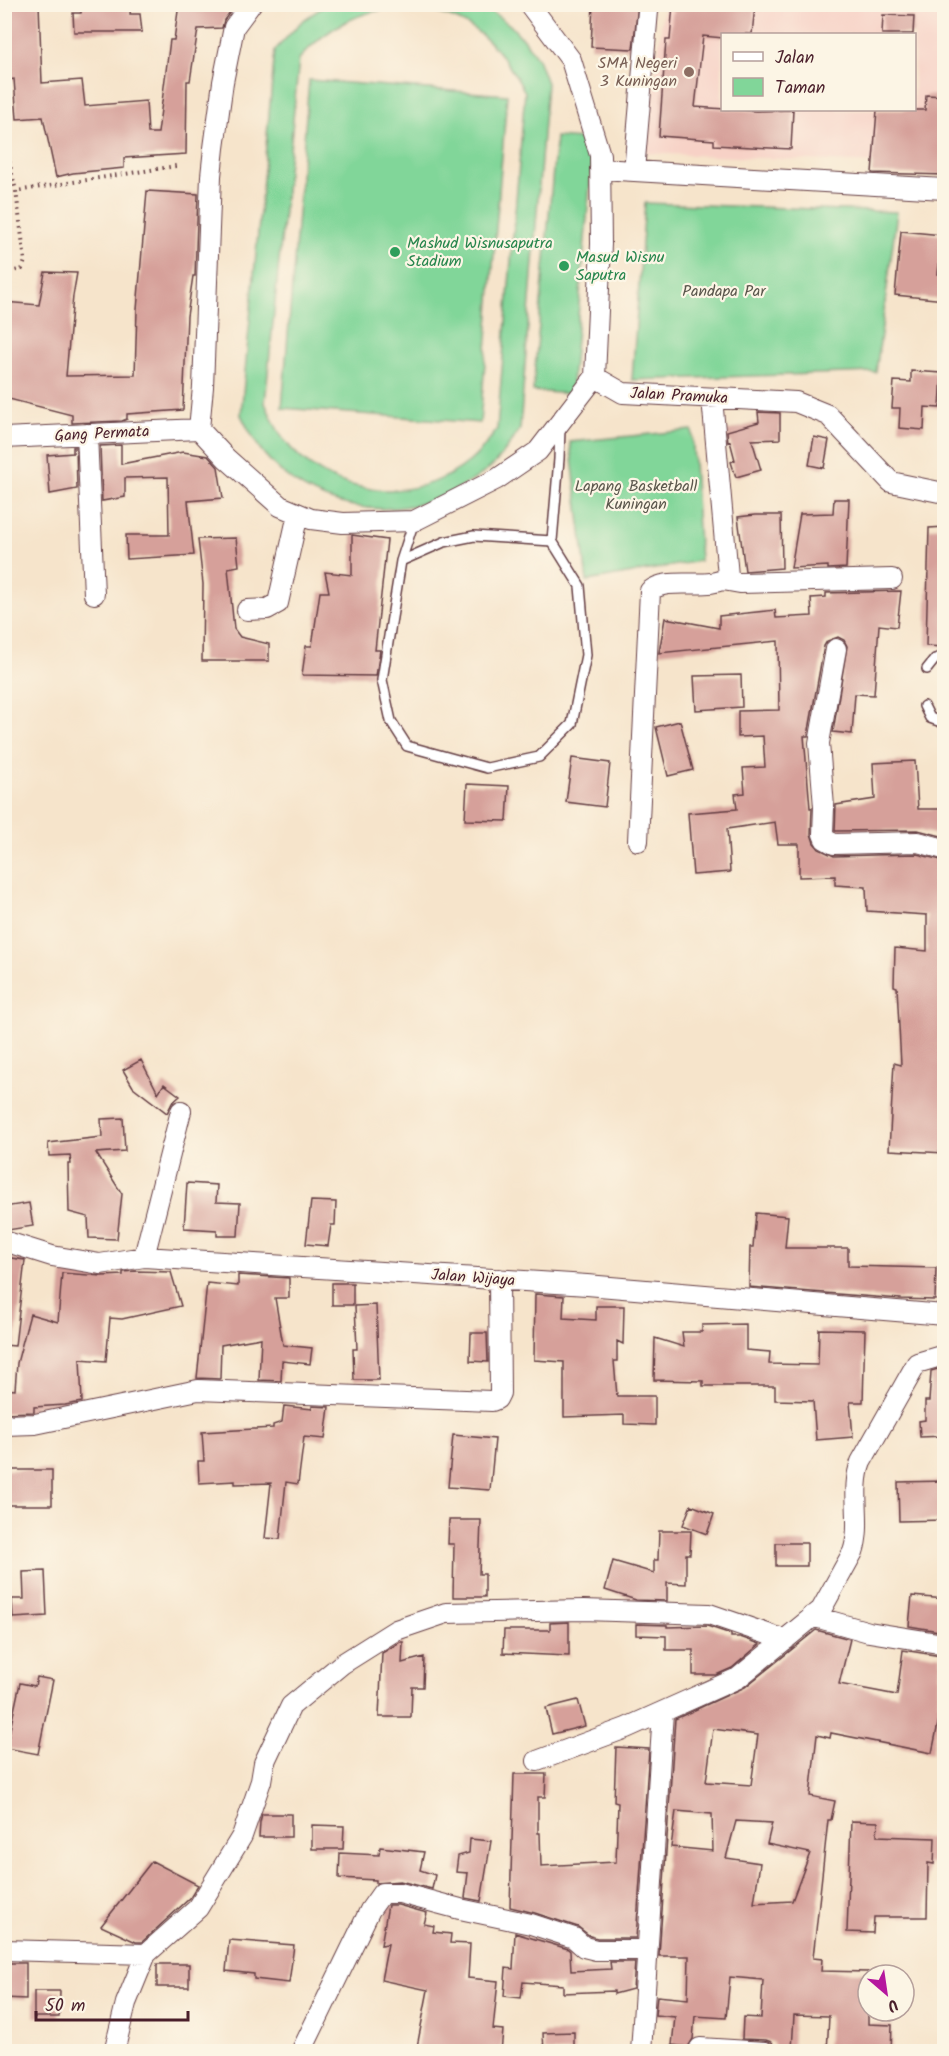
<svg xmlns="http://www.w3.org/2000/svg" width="949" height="2056" font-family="Kalam,sans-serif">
<rect width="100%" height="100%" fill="#fcf5e5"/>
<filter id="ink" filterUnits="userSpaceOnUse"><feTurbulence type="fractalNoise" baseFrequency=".0167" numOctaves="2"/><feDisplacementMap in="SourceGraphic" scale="12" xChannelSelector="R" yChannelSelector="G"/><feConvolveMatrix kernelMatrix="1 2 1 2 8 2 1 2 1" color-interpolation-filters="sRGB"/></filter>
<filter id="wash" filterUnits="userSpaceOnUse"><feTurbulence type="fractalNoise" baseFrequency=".008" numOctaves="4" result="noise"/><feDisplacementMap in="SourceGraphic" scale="24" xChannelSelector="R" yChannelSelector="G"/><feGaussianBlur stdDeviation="1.35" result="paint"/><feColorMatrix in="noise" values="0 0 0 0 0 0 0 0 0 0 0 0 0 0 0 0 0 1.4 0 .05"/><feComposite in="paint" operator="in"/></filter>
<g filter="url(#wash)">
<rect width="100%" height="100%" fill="#f6e4cb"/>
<path fill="#f7d1c6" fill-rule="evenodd" d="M 664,5 L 944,5 L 944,166 L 646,153 ZM 722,34 L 914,34 L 914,110 L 722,110 Z"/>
<path fill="#81d699" stroke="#667a62" stroke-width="1.5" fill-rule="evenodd" d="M 326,5 L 482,5 L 510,25 L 525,41 L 538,59 L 547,83 L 520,429 C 512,442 504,454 493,465 C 480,477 466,485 451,492 C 389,524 309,509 264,454 C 254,442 248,429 241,415 L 275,50 L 302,21 ZM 403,7 C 467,12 495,38 525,92 L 497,429 C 489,441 481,452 470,461 C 415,507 328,497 284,440 C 276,429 271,416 265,403 L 299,59 C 328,26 360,10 403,7 Z
M 309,80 L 507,95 L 480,423 L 282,408 Z
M 556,137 L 594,140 L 571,394 L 533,391 Z
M 645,203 L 897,212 L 876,372 L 632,380 Z
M 692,430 L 700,561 L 587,581 L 570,442 Z"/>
<g id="blocks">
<path fill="#d6a09a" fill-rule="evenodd" d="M 4,4 L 39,4 L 42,83 L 82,80 L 85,106 L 146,101 L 148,133 L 158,133 L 170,40 L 174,40 L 179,4 L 236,4 L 224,20 L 222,28 L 198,29 L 190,81 L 187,81 L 186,154 L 124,158 L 124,168 L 73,173 L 56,177 L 43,117 L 17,119 L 14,79 L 8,80 Z
M 82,4 L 131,4 L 130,14 L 140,14 L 142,32 L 74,32 L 73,13 L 81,13 Z
M 593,4 L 638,4 L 633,49 L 591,47 Z
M 673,4 L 755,6 L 752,34 L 723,34 L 723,38 L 703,36 L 695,107 L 756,111 L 793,110 L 791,149 L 714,145 L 714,140 L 659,136 L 666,40 L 670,40 Z
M 883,15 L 914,16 L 913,34 L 882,34 Z
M 926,95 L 945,96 L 945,175 L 872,173 L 877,110 L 925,110 Z
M 147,191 L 198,194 L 195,276 L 193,276 L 187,316 L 183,410 L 127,414 L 127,419 L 122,421 L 72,423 L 72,415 L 5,398 L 4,302 L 39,305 L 45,272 L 77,273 L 73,296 L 66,376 L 135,375 L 137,310 Z
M 901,231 L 942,235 L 938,274 L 945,275 L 945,300 L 895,295 Z
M 911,371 L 942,373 L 940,408 L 925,407 L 924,430 L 899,428 L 900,408 L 892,408 L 894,381 L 911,382 Z
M 758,412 L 780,413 L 780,439 L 752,440 L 761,470 L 736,477 L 731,462 L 735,460 L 730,441 L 728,442 L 727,431 L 759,422 Z
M 814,437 L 829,440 L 824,468 L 809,465 Z
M 121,445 L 121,464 L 183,452 L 208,456 L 218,467 L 223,498 L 188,501 L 194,555 L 127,559 L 126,535 L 169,535 L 168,477 L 125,478 L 125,497 L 102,501 L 100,446 Z
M 73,447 L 76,447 L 77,489 L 50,494 L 47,455 L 73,453 Z
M 834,499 L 849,499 L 846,568 L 828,569 L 828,566 L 791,568 L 800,514 L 833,513 Z
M 755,515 L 781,515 L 782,568 L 745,571 L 738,517 Z
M 945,527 L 945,647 L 926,646 L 929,528 Z
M 352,535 L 387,540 L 375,650 L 380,650 L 376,676 L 302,675 L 306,646 L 312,646 L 320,592 L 329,592 L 325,572 L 352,575 Z
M 236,538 L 239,566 L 228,568 L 234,629 L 240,637 L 269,644 L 269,661 L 202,661 L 203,584 L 198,539 Z
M 901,591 L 897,627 L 879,625 L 874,695 L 855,694 L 852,734 L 833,732 L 847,646 L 844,640 L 838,637 L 827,641 L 824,646 L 809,730 L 808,736 L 804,736 L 810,808 L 812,808 L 811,834 L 814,843 L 819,849 L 834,856 L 917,854 L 945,861 L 945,1153 L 889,1150 L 894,1063 L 901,1065 L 897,987 L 894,986 L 895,948 L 927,951 L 927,915 L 867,911 L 866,887 L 835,885 L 835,876 L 799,877 L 799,844 L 778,844 L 775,822 L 727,829 L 730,872 L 693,875 L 688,813 L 737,809 L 735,794 L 745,793 L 743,768 L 765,767 L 763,736 L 738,737 L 738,711 L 779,710 L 778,641 L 659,653 L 665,618 L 719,628 L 719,616 L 775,610 L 776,618 L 812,616 L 811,598 L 826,597 L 826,593 Z
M 741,675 L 742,707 L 696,710 L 694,676 Z
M 680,721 L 693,770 L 668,776 L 656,727 Z
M 572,758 L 610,763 L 605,807 L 566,802 Z
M 915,761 L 918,809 L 945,809 L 945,837 L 918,830 L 835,831 L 836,805 L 875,799 L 873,763 Z
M 467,784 L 509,786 L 507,821 L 465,820 Z
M 141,1060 L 158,1093 L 164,1084 L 180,1096 L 172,1103 L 167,1113 L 133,1087 L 123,1070 Z
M 123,1118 L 125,1151 L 96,1153 L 122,1194 L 117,1239 L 89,1238 L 88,1217 L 69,1212 L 68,1164 L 71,1164 L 70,1155 L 49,1156 L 48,1143 L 102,1137 L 101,1119 Z
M 187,1183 L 217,1185 L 216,1202 L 240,1203 L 238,1236 L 217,1236 L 217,1230 L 184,1228 Z
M 311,1201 L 336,1202 L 335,1225 L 331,1225 L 328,1246 L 306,1244 Z
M 29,1203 L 33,1226 L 8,1230 L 4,1207 Z
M 756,1213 L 788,1216 L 785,1248 L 848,1248 L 848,1266 L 936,1268 L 935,1300 L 901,1299 L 749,1287 L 750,1247 L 753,1247 Z
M 4,1257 L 25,1260 L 15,1346 L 4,1345 Z
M 135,1271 L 171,1272 L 181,1306 L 122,1319 L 110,1318 L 106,1361 L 80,1359 L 82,1402 L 65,1405 L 34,1407 L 34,1412 L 4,1413 L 4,1389 L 15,1390 L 17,1363 L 30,1314 L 58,1322 L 62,1273 L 102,1276 L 123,1275 L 123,1272 Z
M 238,1275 L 289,1278 L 289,1298 L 275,1298 L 283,1345 L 312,1348 L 310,1364 L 282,1361 L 281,1381 L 259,1380 L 261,1338 L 221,1345 L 220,1379 L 197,1378 L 207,1283 L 238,1286 Z
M 332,1283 L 353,1283 L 353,1305 L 332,1305 Z
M 535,1294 L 564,1296 L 563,1318 L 596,1320 L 596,1306 L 624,1306 L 623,1344 L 617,1341 L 617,1361 L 614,1361 L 617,1396 L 655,1396 L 655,1425 L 624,1424 L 624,1415 L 564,1417 L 564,1362 L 534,1360 Z
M 376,1305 L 379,1380 L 354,1380 L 353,1349 L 357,1349 L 355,1306 Z
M 746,1324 L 746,1350 L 770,1352 L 769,1364 L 818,1365 L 819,1329 L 865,1330 L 863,1402 L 850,1402 L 853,1437 L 816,1440 L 813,1401 L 775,1400 L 775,1386 L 703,1386 L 703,1381 L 654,1380 L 655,1338 L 684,1347 L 682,1332 L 702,1332 L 702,1325 Z
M 471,1333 L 487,1333 L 488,1362 L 470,1361 Z
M 945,1367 L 945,1436 L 920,1437 L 919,1421 L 925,1420 L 925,1401 L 929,1401 L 931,1371 Z
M 284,1406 L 312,1409 L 312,1406 L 329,1407 L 325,1439 L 304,1437 L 298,1484 L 286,1482 L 280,1539 L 265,1538 L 271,1483 L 235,1484 L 235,1481 L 199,1483 L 198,1461 L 204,1461 L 202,1432 L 273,1428 L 273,1425 L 282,1422 Z
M 453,1435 L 495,1439 L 490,1490 L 448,1487 Z
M 4,1470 L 52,1470 L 52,1505 L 4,1505 Z
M 945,1481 L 945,1520 L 899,1521 L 898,1482 Z
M 691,1505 L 714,1514 L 707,1534 L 683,1525 Z
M 449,1520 L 481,1520 L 479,1574 L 485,1574 L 485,1597 L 453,1597 L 454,1544 L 448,1544 Z
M 659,1531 L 691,1531 L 690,1554 L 686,1554 L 686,1584 L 667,1583 L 667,1601 L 636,1600 L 605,1590 L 613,1561 L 654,1573 L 654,1560 L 658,1560 Z
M 776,1543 L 807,1543 L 807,1566 L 776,1566 Z
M 45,1571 L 47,1616 L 13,1618 L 12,1599 L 24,1599 L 23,1572 Z
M 912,1596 L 945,1599 L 945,1632 L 909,1626 Z
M 569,1622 L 569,1656 L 503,1653 L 504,1630 L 550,1630 L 550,1623 Z
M 636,1624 L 667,1625 L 667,1627 L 707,1626 L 731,1634 L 731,1637 L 740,1637 L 760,1644 L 732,1668 L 716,1675 L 693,1675 L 693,1650 L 666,1650 L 666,1636 L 636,1635 Z
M 816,1630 L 850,1639 L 839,1684 L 897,1695 L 903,1650 L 941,1656 L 938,1703 L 942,1704 L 932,1753 L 831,1733 L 830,1738 L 817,1735 L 810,1796 L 835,1801 L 831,1820 L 828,1820 L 813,1958 L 822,1959 L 821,1971 L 868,1972 L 868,2024 L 892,2025 L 891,2052 L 827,2052 L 829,2016 L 794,2015 L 792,2050 L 776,2049 L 772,2042 L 766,2040 L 742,2039 L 743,2017 L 761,2018 L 763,1980 L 730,1977 L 726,2018 L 695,2016 L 693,2039 L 688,2047 L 672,2045 L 675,2017 L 655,2015 L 657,1996 L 688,1999 L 689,1956 L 659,1956 L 675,1719 L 745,1687 ZM 713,1729 L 758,1735 L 751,1785 L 706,1782 ZM 676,1811 L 712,1814 L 713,1851 L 671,1847 ZM 736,1821 L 772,1823 L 767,1844 L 810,1853 L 792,1901 L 754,1903 L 760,1863 L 726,1858 Z
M 400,1642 L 403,1642 L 402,1663 L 424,1657 L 423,1687 L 412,1687 L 411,1717 L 379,1717 L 382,1653 Z
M 37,1677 L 53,1680 L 38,1754 L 6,1748 L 20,1683 L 35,1686 Z
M 578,1700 L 585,1726 L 552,1734 L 546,1708 Z
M 616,1747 L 649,1749 L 636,1938 L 597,1938 L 590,1936 L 578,1927 L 535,1913 L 510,1907 L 514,1774 L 546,1774 L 545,1797 L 538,1797 L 538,1833 L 540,1833 L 541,1866 L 616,1862 L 618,1803 L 614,1802 Z
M 262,1814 L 291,1814 L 291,1837 L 259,1837 L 260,1822 Z
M 851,1821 L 878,1822 L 877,1836 L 935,1838 L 934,1864 L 928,1863 L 927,1917 L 874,1917 L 873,1933 L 847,1932 Z
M 312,1825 L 344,1826 L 343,1849 L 312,1849 Z
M 470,1839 L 491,1841 L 481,1901 L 465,1898 L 468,1873 L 456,1872 L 458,1856 L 469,1853 Z
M 380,1847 L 424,1852 L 420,1870 L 435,1875 L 432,1889 L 400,1881 L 376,1883 L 376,1880 L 339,1878 L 340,1853 L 379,1855 Z
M 152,1861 L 198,1885 L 190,1898 L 142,1942 L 136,1942 L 101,1926 Z
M 388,1905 L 398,1905 L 427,1913 L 424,1924 L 434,1926 L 433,1932 L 451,1934 L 450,1943 L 470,1944 L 468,1978 L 498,1981 L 493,2029 L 503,2030 L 501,2052 L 416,2052 L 428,1990 L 381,1980 L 388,1944 L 381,1945 Z
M 515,1933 L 568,1949 L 570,1951 L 571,1971 L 611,1969 L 610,1962 L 635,1962 L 633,1989 L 614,1994 L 614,1991 L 563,1993 L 563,1985 L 523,1982 L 521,1998 L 504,1996 L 506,1968 L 513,1969 Z
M 229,1940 L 294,1945 L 289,1983 L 254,1979 L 254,1974 L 226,1971 Z
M 4,1963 L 26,1963 L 26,1999 L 4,1998 Z
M 157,1964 L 189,1964 L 189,1987 L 157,1987 Z
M 34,1991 L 60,1991 L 59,2017 L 34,2017 Z
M 574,2032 L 574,2052 L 544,2052 L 543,2033 Z"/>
</g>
</g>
<g filter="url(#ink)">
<use href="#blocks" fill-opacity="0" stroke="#643d43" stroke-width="1.5"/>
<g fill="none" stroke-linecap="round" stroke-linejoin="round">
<g stroke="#643d43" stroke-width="12">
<path id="lane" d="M 414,521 L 401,561 L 382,680 L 391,721 L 407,746 L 487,768 L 539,757 L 572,724 L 586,655 L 580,586 L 552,541 L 559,459 L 560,428
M 401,561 L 444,542 L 474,536 L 552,541
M 927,669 L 935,659 L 944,656
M 924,706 L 930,718 L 944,723"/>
</g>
<g stroke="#643d43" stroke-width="22">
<path id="street" d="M 251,4 L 234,27 L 223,82 L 214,148 L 211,176 L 203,387 L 199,429 L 226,458 L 280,506 L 311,519 L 343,523 L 414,521 L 497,479 L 538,451 L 595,377
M 529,4 L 571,60 L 600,155 L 601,244 L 595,377 L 623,393 L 796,402 L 828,415 L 891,482 L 944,493
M 600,169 L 944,189
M 634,171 L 648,11 L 651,4
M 87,434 L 94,594
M 4,438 L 199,429
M 723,580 L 740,583 L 892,579
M 247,610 L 267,609 L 278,603 L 298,514
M 836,649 L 819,743 L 824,807 L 823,834 L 825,839 L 834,844 L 918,842 L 944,849
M 638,841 L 650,591 C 669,575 711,592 728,576 L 712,398
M 4,1241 L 52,1256 L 100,1264 L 144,1257 L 587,1285 L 944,1315
M 144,1257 L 181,1111
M 4,1425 L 35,1424 L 198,1390 L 492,1401 L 497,1399 L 500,1393 L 499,1279
M 812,1616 L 869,1632 L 944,1644
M 537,1761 L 626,1728 L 738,1678 L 821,1610 L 853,1552 C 863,1523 850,1491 861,1462 L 917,1363 L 944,1355
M 4,1950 L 146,1954
M 700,2048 L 765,2052
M 114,2052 L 126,2003 L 146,1954 L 198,1908 L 242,1836 L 261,1781 L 264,1763 L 291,1706 L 342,1664 L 396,1630 L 446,1613 L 583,1610 L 709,1614 L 785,1640
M 301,2052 L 370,1910 L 382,1893 L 400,1893 L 460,1909 L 531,1924 L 574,1938 L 584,1947 L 596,1950 L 647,1950
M 641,2052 L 663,1712"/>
</g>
<path stroke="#643d43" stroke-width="4" stroke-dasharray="1.5 4.5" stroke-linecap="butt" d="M 4,108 L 7,152 L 16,191
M 4,274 L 22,269 L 25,261 L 16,191 L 176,166"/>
<use href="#lane" stroke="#fff" stroke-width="9"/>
<use href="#street" stroke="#fff" stroke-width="20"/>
</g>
</g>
<circle fill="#8d6e63" stroke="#fcf5e5" stroke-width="2" cx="689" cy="72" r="6"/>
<g fill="#2e9e5b" stroke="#fcf5e5" stroke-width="2">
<circle cx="395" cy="252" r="6"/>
<circle cx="564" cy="266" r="6"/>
</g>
<g text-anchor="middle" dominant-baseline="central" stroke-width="4.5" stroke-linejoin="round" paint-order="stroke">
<g font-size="16" fill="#785e54" stroke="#fcf5e5" text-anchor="end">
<text x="677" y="63">SMA Negeri<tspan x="677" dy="18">3 Kuningan</tspan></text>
</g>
<g font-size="16" fill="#27864d" stroke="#fcf5e5" text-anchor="start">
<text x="407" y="243">Mashud Wisnusaputra<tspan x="407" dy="18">Stadium</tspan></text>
<text x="576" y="257">Masud Wisnu<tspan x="576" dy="18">Saputra</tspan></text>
</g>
<g font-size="16" fill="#5a564c" stroke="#fcf5e5">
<text x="724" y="291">Pandapa Par</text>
<text x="636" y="486">Lapang Basketball<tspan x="636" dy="18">Kuningan</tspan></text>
</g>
<g font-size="16" fill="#4a1f2b" stroke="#fcf5e5">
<text transform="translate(679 396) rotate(3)">Jalan Pramuka</text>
<text transform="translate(102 434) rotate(-3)">Gang Permata</text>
<text transform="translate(473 1278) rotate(4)">Jalan Wijaya</text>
</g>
</g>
<rect width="949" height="2056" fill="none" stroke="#fcf5e5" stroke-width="24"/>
<rect x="721" y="33" width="195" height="78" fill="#fcf5e5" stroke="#b59f9b" stroke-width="1.5"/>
<rect x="733" y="52" width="30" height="9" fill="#ffffff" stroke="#b59f9b" stroke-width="1.5"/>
<text x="775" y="63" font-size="18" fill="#4a1f2b">Jalan</text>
<rect x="733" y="78" width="30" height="18" fill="#81d699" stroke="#b59f9b" stroke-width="1.5"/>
<text x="775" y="93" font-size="18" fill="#4a1f2b">Taman</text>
<g transform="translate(886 1993) rotate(151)"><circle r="28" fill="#fcf5e5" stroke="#b59f9b" stroke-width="1.5"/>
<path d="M0-4.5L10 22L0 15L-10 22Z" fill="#b5179e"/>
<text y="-9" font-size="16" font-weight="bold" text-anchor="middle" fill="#4a1f2b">U</text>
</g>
<path d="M36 2011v9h152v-9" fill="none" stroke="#4a1f2b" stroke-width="3"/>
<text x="45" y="2011" font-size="18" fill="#4a1f2b" stroke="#fcf5e5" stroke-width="4.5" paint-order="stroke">50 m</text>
</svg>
